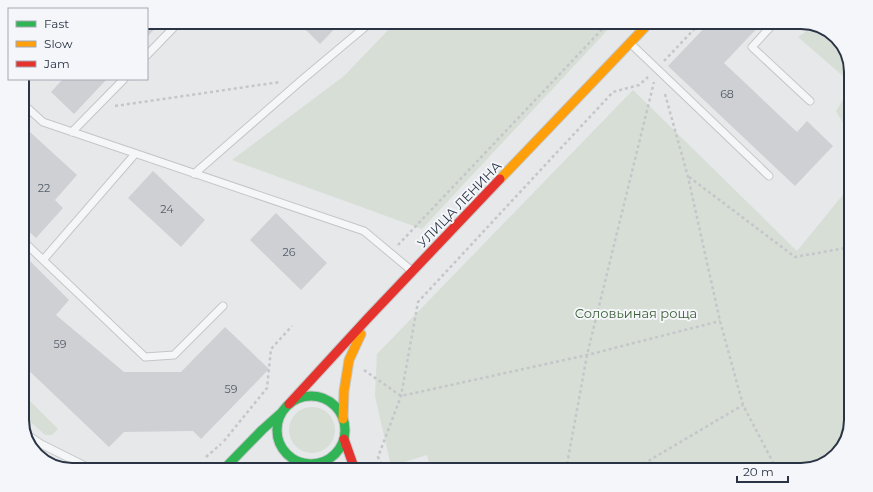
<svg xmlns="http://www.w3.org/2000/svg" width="873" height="492" font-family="Montserrat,sans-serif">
<rect width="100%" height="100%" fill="#e6e8ea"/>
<path fill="#d6ded6" d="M 396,22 L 615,22 L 422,229 L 232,160 L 344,76 Z
M 814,26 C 841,33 851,57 851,83 L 798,37 Z
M 851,87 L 851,137 L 836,111 Z
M 633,90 L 797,251 L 851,185 L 851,420 L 844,445 L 826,463 L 801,470 L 431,470 L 427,455 L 391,466 L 375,396 L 377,354 Z
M 22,393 L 58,429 L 52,435 L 45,435 L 22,414 Z
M289 430a23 23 0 1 1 46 0a23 23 0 1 1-46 0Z
M 260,462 L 270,466 L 274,470 L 255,470 L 249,463 Z"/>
<path fill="#ced0d3" d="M 147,22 L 161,22 L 147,37 Z
M 298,22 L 341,22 L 320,44 Z
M 710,22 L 763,22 L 724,63 L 797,132 L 807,121 L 833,146 L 795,186 L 668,66 Z
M 63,79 L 107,79 L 74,114 L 51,92 Z
M 30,132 L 77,175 L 55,200 L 63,208 L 36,238 L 22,225 L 22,141 Z
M 153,171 L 205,220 L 181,247 L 128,198 Z
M 276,213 L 327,263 L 301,290 L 250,240 Z
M 27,258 L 69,300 L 56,315 L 124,372 L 181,372 L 225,327 L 269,369 L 201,439 L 193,431 L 124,432 L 109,447 L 22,364 L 22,263 Z
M 419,465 L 421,470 L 406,470 Z"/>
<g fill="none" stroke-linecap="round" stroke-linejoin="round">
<g stroke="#c4c6c8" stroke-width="9">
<path id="lane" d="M 775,22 L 752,47 L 810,101
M 630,43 L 769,176
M 147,55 L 179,22
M 22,103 L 43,122 L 364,231 L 412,271
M 72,132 L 124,79
M 194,174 L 303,79 L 371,22
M 22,240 L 145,357 L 174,355 L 223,306
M 43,260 L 135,154
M 26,434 L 41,444 L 93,470"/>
</g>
<g stroke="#c4c6c8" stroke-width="11">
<path id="fast" d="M277 430a34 34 0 1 1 68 0a34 34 0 1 1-68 0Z
M 223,470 L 262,430 L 281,413"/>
</g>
<g stroke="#c4c6c8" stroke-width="11">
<path id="slow" d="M 500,179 L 650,22
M 343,419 L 344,391 L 349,360 L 361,334"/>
</g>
<g stroke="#c4c6c8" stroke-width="11">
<path id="jam" d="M 289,404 L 368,318 L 500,179
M 344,439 L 355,470"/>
</g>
<path stroke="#c5c6ca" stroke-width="2.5" stroke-dasharray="3 3" stroke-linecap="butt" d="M 664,61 L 701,22
M 665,94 L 688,177 L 720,321 L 743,405 L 777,470
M 115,106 L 280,82
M 689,177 L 795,257 L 851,247
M 398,245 L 609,22
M 364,370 L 401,396 L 587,355 L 720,321
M 224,441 L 267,388 L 271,349 L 292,326
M 206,457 L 221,444
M 384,470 L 378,457 L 401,396 L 418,302 L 613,92 L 639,85 L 648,77
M 566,470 L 587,355 L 654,82
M 633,470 L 743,405"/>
<use href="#lane" stroke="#f5f6f7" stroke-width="7"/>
<use href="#fast" stroke="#30b455" stroke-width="9"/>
<use href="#slow" stroke="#ff9f0a" stroke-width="9"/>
<use href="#jam" stroke="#e5322d" stroke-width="9"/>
</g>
<g text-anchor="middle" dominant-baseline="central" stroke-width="4" stroke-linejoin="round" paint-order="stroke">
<g font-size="11" fill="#545c69">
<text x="727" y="94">68</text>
<text x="44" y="188">22</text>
<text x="167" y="209">24</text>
<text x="289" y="252">26</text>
<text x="60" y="344">59</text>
<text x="231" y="389">59</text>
</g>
<g font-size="13" fill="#2b3445" stroke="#f4f6f9">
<text transform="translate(459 204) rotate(-46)">УЛИЦА ЛЕНИНА</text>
</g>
<g font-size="13" fill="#3f6138" stroke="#f4f6f9">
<text x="636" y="313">Соловьиная роща</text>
</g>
</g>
<path d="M0 0H873V492H0ZM72 29H801A43 43 0 0 1 844 72V420A43 43 0 0 1 801 463H72A43 43 0 0 1 29 420V72A43 43 0 0 1 72 29Z" fill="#f4f6f9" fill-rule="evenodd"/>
<path fill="none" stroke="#2b3445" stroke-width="2" d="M72 29H801A43 43 0 0 1 844 72V420A43 43 0 0 1 801 463H72A43 43 0 0 1 29 420V72A43 43 0 0 1 72 29Z"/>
<rect x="8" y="8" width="140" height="72" fill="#f4f6f9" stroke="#a4a8b1"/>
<rect x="16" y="21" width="20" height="6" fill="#30b455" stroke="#a4a8b1"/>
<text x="44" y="28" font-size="12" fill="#2b3445">Fast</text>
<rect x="16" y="41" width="20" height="6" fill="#ff9f0a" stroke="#a4a8b1"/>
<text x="44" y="48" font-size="12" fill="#2b3445">Slow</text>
<rect x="16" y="61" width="20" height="6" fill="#e5322d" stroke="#a4a8b1"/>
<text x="44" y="68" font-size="12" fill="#2b3445">Jam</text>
<path d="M737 476v6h51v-6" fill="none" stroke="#2b3445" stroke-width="2"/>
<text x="743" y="476" font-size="12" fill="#2b3445" stroke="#f4f6f9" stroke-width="3" paint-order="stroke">20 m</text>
</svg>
